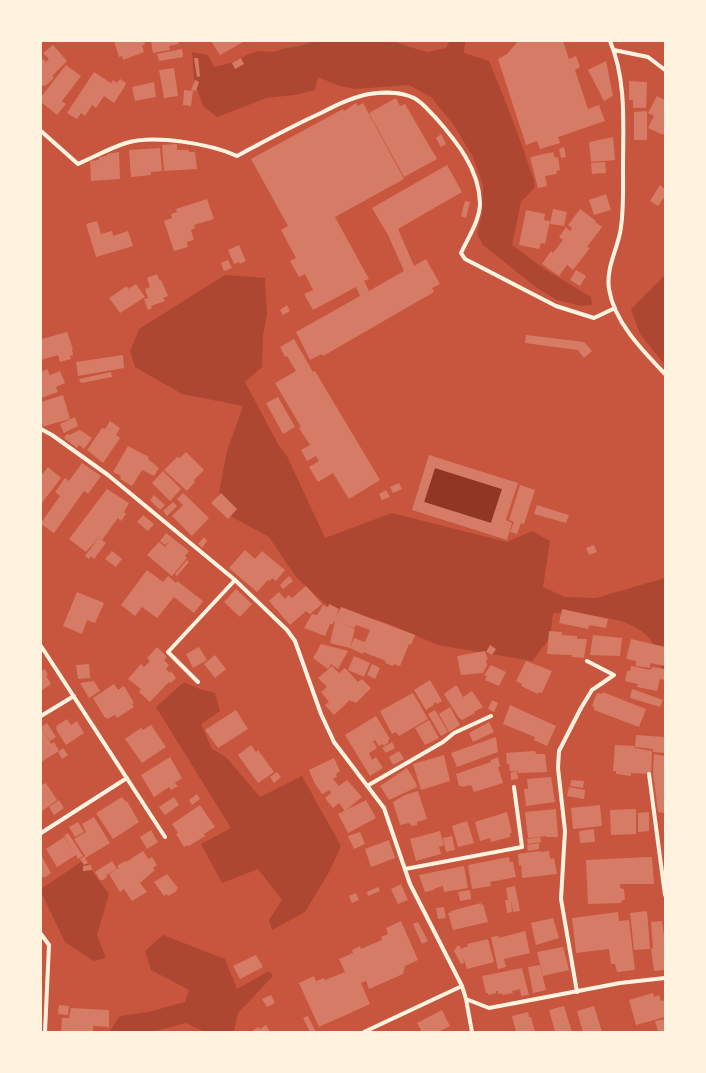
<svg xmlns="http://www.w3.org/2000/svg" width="706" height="1073" font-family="'Alegreya Sans',sans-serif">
<rect width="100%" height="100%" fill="#c8553d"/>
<path fill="#ae4732" d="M 313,41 L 394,41 L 406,46 L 427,52 L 446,48 L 450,41 L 465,41 L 464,53 L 489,61 C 502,92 514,123 525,154 C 528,166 534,175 535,187 L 521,202 L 512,245 L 543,268 L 591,297 L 592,305 L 581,306 L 557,300 L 537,288 L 483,245 L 477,234 L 482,214 L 483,185 L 473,157 L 453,124 L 431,97 L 409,85 L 355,89 L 340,86 L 318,77 L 315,90 L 294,95 L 266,98 L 217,117 L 203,106 L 194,80 L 192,52 L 208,55 L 214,67 L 231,63 L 249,54 L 259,51 L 274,52 L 286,48 L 300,46 Z
M 225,275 L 265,278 L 267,314 L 263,336 L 262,367 L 245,382 L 279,446 L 287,456 L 325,538 L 392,513 L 507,542 L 532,531 L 550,541 L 543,587 L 565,597 L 596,598 L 665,578 L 665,677 C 662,669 655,644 650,639 C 630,614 582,615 553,613 L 550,638 L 532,661 L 438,645 L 384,622 L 333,611 L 296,577 L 269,537 L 216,508 L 227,451 L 243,406 L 182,394 L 135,367 L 130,351 L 139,329 Z
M 665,275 L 665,365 L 640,334 L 631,309 Z
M 184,682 L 200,689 L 215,693 L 220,711 L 201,724 L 212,749 L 226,757 L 260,797 L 302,776 L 341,846 L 328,874 L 305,912 L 272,930 L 269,920 L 282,900 L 258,869 L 222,883 L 201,844 L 231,828 L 156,707 Z
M 84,860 L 109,894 L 97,935 L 106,958 L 94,961 L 65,942 L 41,892 L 41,889 Z
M 163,935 L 225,959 L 237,989 L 269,971 L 273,976 L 238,1013 L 234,1031 L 205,1032 L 186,1023 L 151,1032 L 109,1032 L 120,1016 L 148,1012 L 185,1002 L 189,990 L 151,970 L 145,951 Z"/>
<path fill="#8f3625" d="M 435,468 L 502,489 L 491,523 L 424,502 Z"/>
<path fill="#d67c66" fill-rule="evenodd" d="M 114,41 L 144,41 L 145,44 L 142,46 L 144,52 L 123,60 L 122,56 L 119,57 Z
M 151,41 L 178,41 L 179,44 L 169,46 L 170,50 L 153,53 Z
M 211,41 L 245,41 L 220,55 Z
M 518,41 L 563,41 L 569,59 L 576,56 L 580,67 L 575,70 L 588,109 L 599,105 L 605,121 L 558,137 L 560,143 L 540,149 L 537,141 L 526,145 L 498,59 L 507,54 Z
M 53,45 L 67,61 L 52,76 L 54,78 L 45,86 L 43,85 L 41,87 L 41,61 L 43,59 L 46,62 L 49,59 L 43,53 Z
M 182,49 L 183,57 L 159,61 L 157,54 Z
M 194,58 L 198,58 L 200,76 L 197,77 Z
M 241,58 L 244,64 L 235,69 L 232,63 Z
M 606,61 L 613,96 L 604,101 L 588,70 Z
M 66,65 L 81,76 L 62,101 L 66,104 L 57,115 L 41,102 L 41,97 Z
M 174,68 L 178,96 L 164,98 L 159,70 Z
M 94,72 L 111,83 L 113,80 L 117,83 L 120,79 L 126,83 L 125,86 L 114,103 L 104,96 L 96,108 L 92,105 L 85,116 L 81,113 L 77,119 L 67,113 Z
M 195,80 L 199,82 L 196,91 L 191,90 Z
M 629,81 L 647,82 L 646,108 L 633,108 L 633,100 L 629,100 Z
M 154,82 L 156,97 L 135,101 L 132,87 Z
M 184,90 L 193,91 L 191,106 L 183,105 Z
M 657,96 L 665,100 L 665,132 L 663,135 L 648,128 L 654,116 L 648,113 Z
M 396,98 L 400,106 L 405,104 L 437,159 L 404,177 L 369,113 Z
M 356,103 L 358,106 L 363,103 L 404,179 L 335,217 L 369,279 L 364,281 L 369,291 L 404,271 L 388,235 L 372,208 L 447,165 L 462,192 L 398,229 L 414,266 L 426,259 L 440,284 L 432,288 L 434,292 L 323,356 L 322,354 L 310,360 L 296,332 L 360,296 L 356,287 L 313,310 L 304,294 L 313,290 L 305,274 L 299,277 L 290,261 L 296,258 L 281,230 L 288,226 L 251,159 L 343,109 L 344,111 Z
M 647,111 L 647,140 L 634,140 L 634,112 Z
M 441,134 L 446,144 L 441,147 L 436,138 Z
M 613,137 L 615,160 L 591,162 L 589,142 Z
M 177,144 L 177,150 L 189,150 L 189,152 L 195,152 L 197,169 L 164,171 L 162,145 Z
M 564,147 L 566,157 L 561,158 L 559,149 Z
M 160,148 L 162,171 L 151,172 L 151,175 L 131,177 L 129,150 Z
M 119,152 L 120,179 L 91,181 L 90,161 L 99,160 L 99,157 L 107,156 L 107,154 Z
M 553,152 L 555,158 L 558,157 L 560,170 L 556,171 L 557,174 L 545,176 L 547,186 L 538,188 L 530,157 Z
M 605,162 L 606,173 L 592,174 L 591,163 Z
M 660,185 L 665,189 L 665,196 L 658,206 L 650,201 Z
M 606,194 L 611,210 L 594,215 L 589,200 Z
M 207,199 L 214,219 L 194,225 L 195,228 L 191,230 L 194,240 L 187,242 L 188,247 L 174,251 L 164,221 L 172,218 L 171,214 L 177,212 L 176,209 Z
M 465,201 L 470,202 L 466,218 L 461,216 Z
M 553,209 L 567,212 L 564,226 L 550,224 Z
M 580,209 L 596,221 L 595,222 L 602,227 L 587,247 L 590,248 L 573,270 L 567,265 L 559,276 L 542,264 L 551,251 L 553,253 L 563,240 L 559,237 L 566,227 L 570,231 L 572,228 L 568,225 Z
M 526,210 L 545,214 L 544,220 L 550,221 L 545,244 L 541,243 L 539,249 L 519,245 Z
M 97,221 L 101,234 L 112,231 L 113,236 L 128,231 L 133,246 L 96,257 L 86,224 Z
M 239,245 L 246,261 L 240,264 L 239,262 L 234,264 L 228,250 Z
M 228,260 L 232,268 L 224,271 L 221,263 Z
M 576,270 L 586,276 L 580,286 L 570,280 Z
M 157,274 L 160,281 L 161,280 L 168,296 L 163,298 L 165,301 L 151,306 L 152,308 L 148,310 L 144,299 L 148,298 L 145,289 L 150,287 L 147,278 Z
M 136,284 L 145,297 L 120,313 L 109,298 L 127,286 L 128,289 Z
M 287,305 L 290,311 L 283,315 L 280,310 Z
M 67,332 L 73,349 L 72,349 L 73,355 L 70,356 L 71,359 L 60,362 L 58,355 L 41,360 L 42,339 Z
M 526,335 L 584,342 L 592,351 L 584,358 L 578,350 L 525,343 Z
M 294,339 L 313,372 L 315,371 L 380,480 L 349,499 L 333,473 L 318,482 L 309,467 L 319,461 L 316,456 L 307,461 L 301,450 L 310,445 L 299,428 L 301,427 L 275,383 L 296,371 L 287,356 L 285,357 L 280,347 Z
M 123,355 L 124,368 L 78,376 L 76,362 Z
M 47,369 L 50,375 L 60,371 L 65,383 L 56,387 L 58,392 L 41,398 L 41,372 Z
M 111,372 L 112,377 L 81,383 L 79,379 Z
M 63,395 L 70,419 L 41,427 L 41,402 Z
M 278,397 L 295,427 L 283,434 L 266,403 Z
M 75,417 L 78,426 L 64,433 L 60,424 Z
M 110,421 L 120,428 L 116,435 L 120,438 L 103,463 L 87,450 L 102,428 L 105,429 Z
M 80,430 L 92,438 L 84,449 L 79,445 L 77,448 L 64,438 L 67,434 L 69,435 Z
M 128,446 L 149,457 L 148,459 L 159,468 L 154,476 L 142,470 L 132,486 L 120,479 L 121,476 L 113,472 Z
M 186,452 L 204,470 L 194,480 L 195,482 L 187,491 L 164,470 L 177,457 L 180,458 Z
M 429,455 L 518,483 L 506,520 L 512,523 L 507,540 L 412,510 ZM 435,468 L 502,489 L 491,523 L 424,502 Z
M 82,463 L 101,476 L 88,494 L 84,491 L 54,533 L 41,524 L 41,523 L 60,496 L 55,492 L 65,478 L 69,481 Z
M 48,467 L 61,478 L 41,504 L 41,476 Z
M 163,471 L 181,489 L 170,501 L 152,483 Z
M 399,483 L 402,489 L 393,493 L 390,487 Z
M 520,485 L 535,490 L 524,524 L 521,523 L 517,534 L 510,532 L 514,522 L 509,520 Z
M 107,489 L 129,503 L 124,512 L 126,514 L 121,521 L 118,518 L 102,540 L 106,543 L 94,559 L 91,556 L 89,559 L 85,556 L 100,536 L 86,552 L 69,539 Z
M 386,490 L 390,497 L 382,500 L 379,494 Z
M 183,493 L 209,518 L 192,536 L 172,516 L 183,505 L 177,499 Z
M 221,493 L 237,509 L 228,519 L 211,503 Z
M 154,495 L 165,505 L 160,510 L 150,500 Z
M 173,502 L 177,506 L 167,516 L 163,511 Z
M 537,505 L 569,515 L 566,523 L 534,514 Z
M 143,515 L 154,524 L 148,531 L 137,522 Z
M 166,533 L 189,551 L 185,556 L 187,558 L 172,576 L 147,555 L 159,542 L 165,547 L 170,541 L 165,545 L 160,541 Z
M 204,537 L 207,541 L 202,548 L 198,544 Z
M 594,545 L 597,552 L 589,555 L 586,548 Z
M 245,550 L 255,559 L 262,551 L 285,570 L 276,581 L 272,578 L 270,581 L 268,580 L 257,592 L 229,568 Z
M 112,551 L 122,559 L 116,567 L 105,559 Z
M 187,560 L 189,562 L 177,576 L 175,574 Z
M 147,570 L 163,582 L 168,576 L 176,583 L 177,581 L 203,601 L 194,613 L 174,597 L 157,618 L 142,607 L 135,616 L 121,605 Z
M 289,576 L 293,581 L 283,589 L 280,585 Z
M 306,586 L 322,604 L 310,614 L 306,611 L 290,625 L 269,601 L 279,592 L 285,599 L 289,595 L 292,598 Z
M 236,589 L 252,604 L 240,617 L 224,602 Z
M 77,592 L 104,603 L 95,623 L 87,620 L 82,634 L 63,626 Z
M 329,604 L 339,609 L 336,617 L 341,607 L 415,635 L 411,645 L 409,644 L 400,666 L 394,664 L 393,666 L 385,663 L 386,661 L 363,652 L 363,654 L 350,648 L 354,638 L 365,642 L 370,630 L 356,625 L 354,628 L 334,621 L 333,624 L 330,624 L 325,636 L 304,628 L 312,614 L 317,615 L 323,605 L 328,607 Z
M 562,609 L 608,619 L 606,628 L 589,625 L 588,629 L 559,623 Z
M 335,621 L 355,629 L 350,648 L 330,643 Z
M 549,631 L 562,632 L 562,635 L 577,636 L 577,639 L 587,639 L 584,658 L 572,657 L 572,655 L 547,654 Z
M 593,635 L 622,638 L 620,656 L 590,655 Z
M 631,639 L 665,647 L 665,666 L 650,663 L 650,668 L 636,666 L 636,661 L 626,659 Z
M 321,644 L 348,651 L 338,669 L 331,664 L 328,669 L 313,658 Z
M 490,645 L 496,649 L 492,655 L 486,652 Z
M 157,647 L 167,657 L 164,660 L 169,665 L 166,669 L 170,673 L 171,671 L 176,678 L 171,683 L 169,682 L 150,702 L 139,692 L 141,689 L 128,679 L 141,664 L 144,667 L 150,661 L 147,658 Z
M 199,647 L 207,660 L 193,668 L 186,654 Z
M 485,651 L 488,660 L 486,660 L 487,665 L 483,673 L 461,675 L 457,656 Z
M 215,655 L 226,669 L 215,678 L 204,664 Z
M 354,656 L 370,663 L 364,677 L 348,670 Z
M 526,661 L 552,671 L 542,693 L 539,692 L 538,694 L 521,686 L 522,684 L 516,681 Z
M 89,664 L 90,678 L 78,679 L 76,665 Z
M 372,664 L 380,668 L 375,679 L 367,675 Z
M 491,665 L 506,672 L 499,686 L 485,680 L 487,676 L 484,675 Z
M 332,666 L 339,673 L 345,668 L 358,682 L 362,679 L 371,688 L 356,703 L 353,701 L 352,702 L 350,700 L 334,715 L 325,705 L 329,702 L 321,692 L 327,687 L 318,678 Z
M 631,666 L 651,670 L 652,667 L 665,669 L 665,680 L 660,679 L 657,691 L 637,687 L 638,684 L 625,681 L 627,671 L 630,671 Z
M 45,669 L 48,675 L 46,676 L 51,684 L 41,691 L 41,671 Z
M 430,680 L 442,701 L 437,704 L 436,702 L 433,704 L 434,705 L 426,710 L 414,690 Z
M 94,681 L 100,691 L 89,698 L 80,683 Z
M 114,684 L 118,690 L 124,686 L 134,703 L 132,704 L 134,707 L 117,718 L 115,715 L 107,719 L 106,717 L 105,718 L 93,698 Z
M 455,686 L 457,686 L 463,697 L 472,691 L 483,707 L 474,712 L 475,713 L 462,720 L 460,718 L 459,718 L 444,694 Z
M 632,689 L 663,700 L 660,707 L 630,698 Z
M 603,692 L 646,709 L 639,727 L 594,710 L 594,707 L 592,706 L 597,693 L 603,694 Z
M 413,693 L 428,719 L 399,736 L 396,732 L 392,734 L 380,711 Z
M 492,700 L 498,703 L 494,712 L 488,709 Z
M 510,705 L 556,726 L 547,746 L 534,740 L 535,737 L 503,724 Z
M 450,707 L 460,725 L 449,732 L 439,714 Z
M 236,710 L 248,729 L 218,748 L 205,730 Z
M 435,710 L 448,732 L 441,736 L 428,714 Z
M 376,716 L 390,739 L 388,740 L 389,742 L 384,746 L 383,744 L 379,746 L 375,740 L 373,741 L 377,748 L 369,753 L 372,760 L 376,757 L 383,768 L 370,776 L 345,735 Z
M 67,719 L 71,725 L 77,721 L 84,733 L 66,745 L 56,729 L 57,728 L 56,726 Z
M 429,720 L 439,738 L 425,745 L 415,728 Z
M 489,722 L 494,732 L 473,742 L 469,733 Z
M 47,723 L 56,737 L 50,741 L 41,727 Z
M 151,725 L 166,747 L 142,763 L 125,739 L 141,728 L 143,730 Z
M 43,730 L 51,744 L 54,742 L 59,751 L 41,762 L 41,731 Z
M 636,735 L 665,737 L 665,753 L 653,752 L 653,749 L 635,747 Z
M 496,737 L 498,752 L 457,767 L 451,753 Z
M 392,742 L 395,748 L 386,753 L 382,748 Z
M 251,745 L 256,752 L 258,750 L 274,772 L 258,783 L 238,755 Z
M 615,745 L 634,746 L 635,748 L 652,751 L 651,774 L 631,773 L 631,776 L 616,774 L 616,771 L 613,771 Z
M 63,748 L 68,755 L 62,759 L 58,752 Z
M 399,751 L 404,759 L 393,765 L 389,757 Z
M 535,751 L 536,754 L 545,754 L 547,772 L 518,773 L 518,771 L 510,771 L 509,764 L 507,764 L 506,753 Z
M 654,754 L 665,756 L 665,813 L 658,812 L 653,773 Z
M 444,755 L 450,781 L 421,790 L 413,764 Z
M 170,757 L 182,778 L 175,783 L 178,786 L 171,790 L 169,787 L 154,797 L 141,775 Z
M 498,757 L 500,767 L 498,767 L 503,783 L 474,792 L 471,785 L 462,787 L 462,786 L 459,786 L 456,774 L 491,762 L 491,760 Z
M 334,758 L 340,771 L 336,774 L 337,777 L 333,779 L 339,786 L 347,780 L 362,797 L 345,811 L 339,803 L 333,808 L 325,798 L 331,793 L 330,790 L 322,794 L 314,782 L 309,770 Z
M 407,768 L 416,783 L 417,787 L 389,800 L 380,786 Z
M 517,771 L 518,779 L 511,780 L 511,772 Z
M 277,772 L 281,777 L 274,783 L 270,777 Z
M 551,777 L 555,802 L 526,806 L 524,789 L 528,789 L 527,779 Z
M 571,780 L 584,781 L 583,788 L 570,786 Z
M 46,783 L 57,800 L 41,812 L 41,785 Z
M 569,787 L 585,790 L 584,799 L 567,796 Z
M 418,791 L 427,819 L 417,822 L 417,825 L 412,826 L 409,823 L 400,825 L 393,802 L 405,795 Z
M 197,794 L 200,799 L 192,805 L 189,800 Z
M 122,797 L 126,802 L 127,801 L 139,822 L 113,839 L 96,813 Z
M 174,797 L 179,805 L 165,815 L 159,807 Z
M 59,800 L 64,808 L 54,815 L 49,807 Z
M 366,800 L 376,818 L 348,833 L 338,814 Z
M 200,805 L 215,827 L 204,834 L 205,836 L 189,846 L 188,845 L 184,847 L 176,834 L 178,833 L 172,824 Z
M 600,805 L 602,826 L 573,829 L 571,808 Z
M 556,809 L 558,837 L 546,837 L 546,836 L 528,838 L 525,812 Z
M 636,809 L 636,834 L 611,835 L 610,810 Z
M 507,812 L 512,833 L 510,833 L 510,837 L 491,842 L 490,838 L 480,841 L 475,822 Z
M 649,812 L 649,831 L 638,832 L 638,813 Z
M 94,817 L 110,843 L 85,858 L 88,863 L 84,865 L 80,859 L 85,856 L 74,839 L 86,832 L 82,824 Z
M 467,821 L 474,843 L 458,847 L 452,826 Z
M 78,822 L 84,832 L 75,837 L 69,827 Z
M 594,829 L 595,842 L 580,843 L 579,831 Z
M 151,830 L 158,842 L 147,849 L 140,837 Z
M 440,831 L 444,845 L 439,847 L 441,854 L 416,861 L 410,839 Z
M 360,832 L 365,844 L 354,849 L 348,836 Z
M 68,833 L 83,856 L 78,859 L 76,855 L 57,867 L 46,849 L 64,837 L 73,851 L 64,836 Z
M 452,836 L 455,850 L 446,852 L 443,838 Z
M 540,837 L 541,842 L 528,844 L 527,839 Z
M 389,840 L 395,858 L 371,867 L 365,849 Z
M 539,843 L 539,849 L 528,851 L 527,845 Z
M 143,851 L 148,859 L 152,857 L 157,865 L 153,868 L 155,870 L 140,883 L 147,892 L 132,901 L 124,889 L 120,892 L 109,874 L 119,868 L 117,866 L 125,861 L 126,862 Z
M 540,851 L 541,852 L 549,851 L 550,859 L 554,858 L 557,874 L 522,878 L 521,865 L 519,866 L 518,854 Z
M 41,855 L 51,873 L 44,878 L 43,876 L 41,878 Z
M 509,857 L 510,862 L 513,862 L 516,877 L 490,882 L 491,886 L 472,889 L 468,865 Z
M 652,857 L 654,884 L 620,884 L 620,888 L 624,889 L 625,900 L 621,901 L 621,903 L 588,904 L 586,860 Z
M 112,861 L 117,869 L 106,875 L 107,877 L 103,880 L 100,880 L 95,872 Z
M 91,865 L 92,870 L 83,871 L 83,866 Z
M 464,866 L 468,888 L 444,892 L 443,886 L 433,889 L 434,890 L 425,892 L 419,875 Z
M 167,874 L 178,888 L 176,890 L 177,891 L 168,896 L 167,894 L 164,896 L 154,882 Z
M 401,884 L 408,900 L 398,904 L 391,889 Z
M 515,886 L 520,911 L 513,912 L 511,899 L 512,912 L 507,913 L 505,900 L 508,900 L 506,888 Z
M 378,887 L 380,891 L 368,896 L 367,892 Z
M 470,890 L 471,899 L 460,901 L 458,892 Z
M 356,893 L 359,900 L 352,903 L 349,896 Z
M 481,903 L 481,905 L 483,904 L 488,922 L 453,930 L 448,913 L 451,912 L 451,911 Z
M 444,907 L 446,918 L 438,919 L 436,908 Z
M 647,911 L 650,949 L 634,950 L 630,913 Z
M 618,912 L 619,921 L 629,920 L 635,970 L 617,972 L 615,964 L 611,964 L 609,949 L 576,953 L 572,918 Z
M 553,918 L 559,938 L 536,945 L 531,923 Z
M 401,921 L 418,960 L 405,966 L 403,974 L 369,989 L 366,981 L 361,983 L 370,1004 L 319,1027 L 299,983 L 314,976 L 316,981 L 324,978 L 325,980 L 345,972 L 339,959 L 353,953 L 352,950 L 360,946 L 361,949 L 382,940 L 381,937 L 388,934 L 386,928 Z
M 662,921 L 665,943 L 665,970 L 654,971 L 651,949 L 653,948 L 651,922 Z
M 418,922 L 428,941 L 422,944 L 413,924 Z
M 525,931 L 530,953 L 504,959 L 506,967 L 498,969 L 491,937 L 498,936 L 499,938 Z
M 488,939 L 494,962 L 467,969 L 463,957 L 464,963 L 461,964 L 454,951 L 457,946 L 460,946 L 461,949 L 468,946 L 467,944 Z
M 563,947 L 569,970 L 543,976 L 537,952 Z
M 256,955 L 263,967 L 240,979 L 233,966 Z
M 540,965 L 546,990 L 533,993 L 528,967 Z
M 522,968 L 529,995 L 521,996 L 520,989 L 512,991 L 513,993 L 502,995 L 502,993 L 498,994 L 498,991 L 496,991 L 496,993 L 488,995 L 488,993 L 486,993 L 482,976 Z
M 653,993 L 654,997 L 659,995 L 661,1001 L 665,1000 L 665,1017 L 636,1025 L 629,1000 Z
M 271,995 L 275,1003 L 267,1007 L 262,999 Z
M 59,1005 L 69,1006 L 68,1015 L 58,1014 Z
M 564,1006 L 572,1032 L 555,1032 L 549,1010 Z
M 594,1006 L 602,1032 L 583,1032 L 577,1011 Z
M 71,1008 L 109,1010 L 109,1027 L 93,1026 L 93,1032 L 61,1032 L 62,1018 L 69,1018 Z
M 442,1010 L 450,1026 L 438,1032 L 422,1032 L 417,1023 Z
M 528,1012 L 529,1017 L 531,1017 L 535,1032 L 516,1032 L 512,1016 Z
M 308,1016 L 316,1032 L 310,1032 L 303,1018 Z
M 665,1019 L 665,1031 L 658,1032 L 655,1021 Z
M 266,1025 L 270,1032 L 251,1032 L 258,1027 L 260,1029 Z"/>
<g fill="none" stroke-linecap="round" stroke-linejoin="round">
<path stroke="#fff3e0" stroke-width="4" d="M 610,41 C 627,81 623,127 623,169 C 623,190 624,213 620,233 C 616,252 606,269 609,289 C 614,322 643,351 665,374
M 614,50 L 648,57 L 665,70
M 41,131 L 78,164 C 94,157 110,148 126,143 C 154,134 211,144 237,156 C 265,141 292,126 321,113 C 336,105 352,97 369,94 C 384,92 400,91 414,98 C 422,102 429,111 436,118 C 457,142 479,169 480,203 C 480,220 468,238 461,253 L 465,259 L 556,306 L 594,318 L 615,308
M 41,429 L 52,435 L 108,475 L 235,580 L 287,630 L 295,641 L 321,714 L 334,742 L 384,808 L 410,884 L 462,986 L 466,999 L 472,1032
M 41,646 L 165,837
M 198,682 L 168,652 L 235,580
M 41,716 L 74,696
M 649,774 L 665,895
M 367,786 L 443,742 L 454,733 L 491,716
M 41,833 L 127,778
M 405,869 L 522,847 L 514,787
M 41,934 L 49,945 L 45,1032
M 577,992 L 561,899 L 565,831 L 558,768 L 559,751 L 581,708 L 592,690 L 614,675 L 587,661
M 466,999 L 489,1008 L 620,983 L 665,978
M 364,1032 L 462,986"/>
</g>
<rect width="706" height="1073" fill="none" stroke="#fff3e0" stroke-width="84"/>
</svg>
